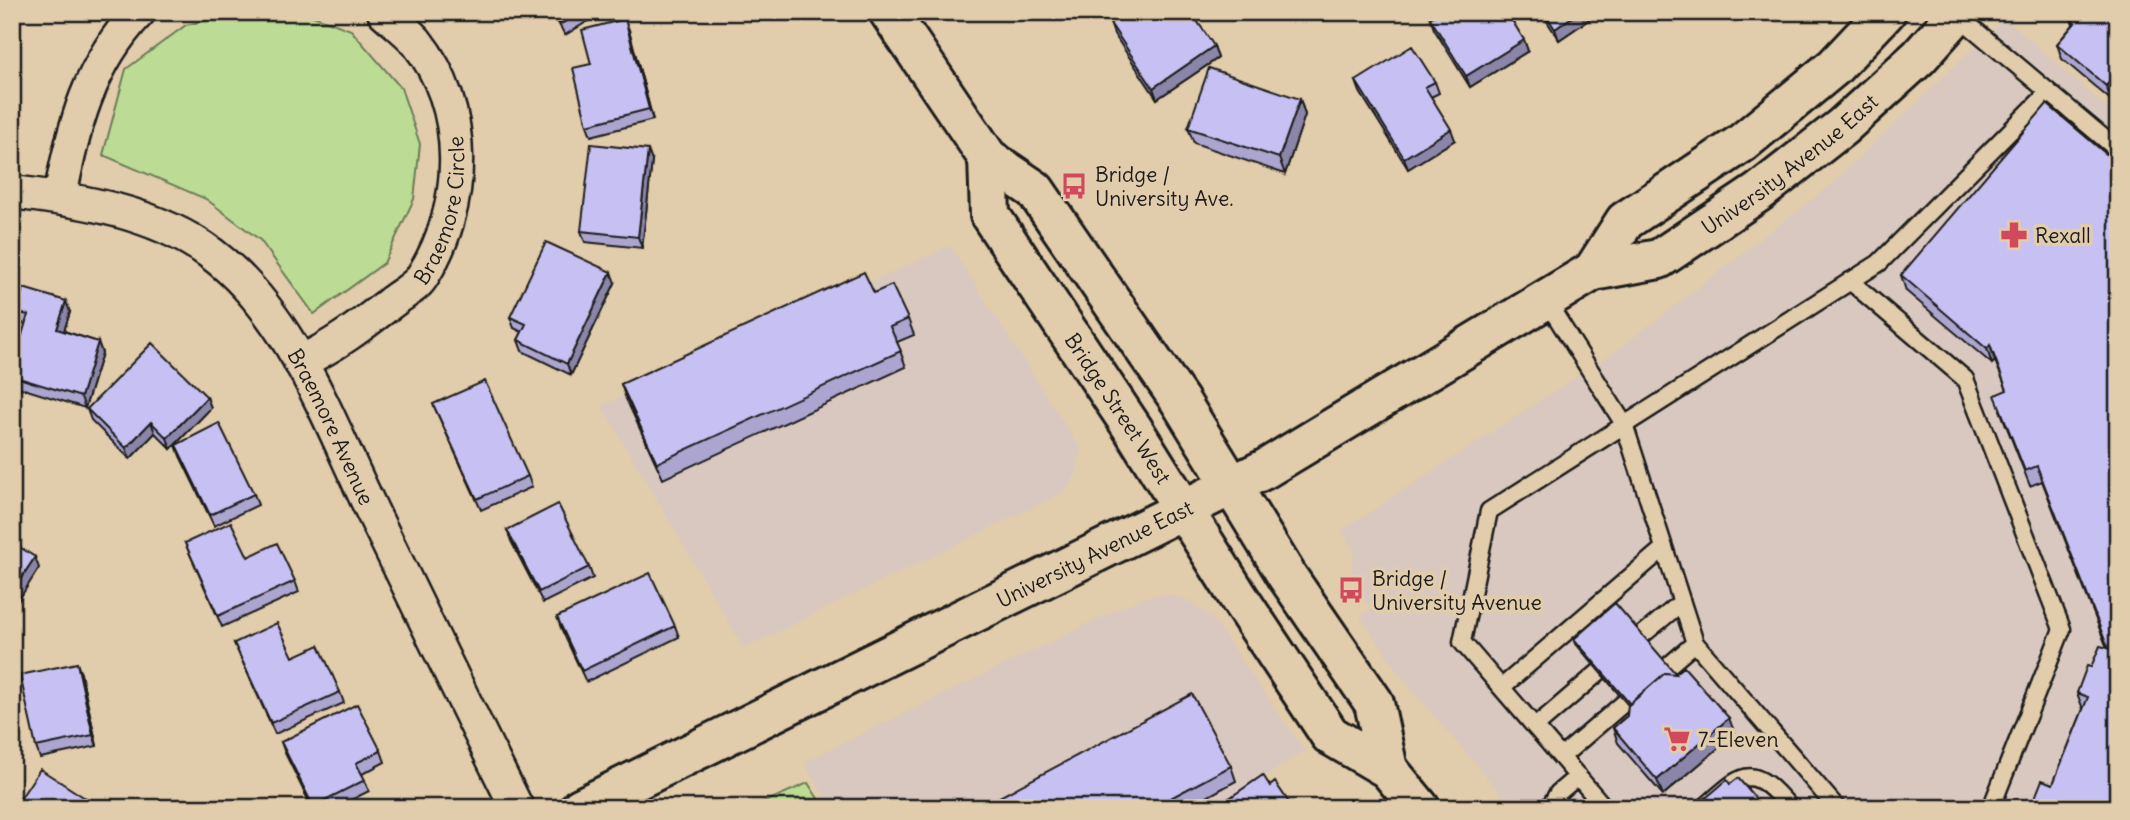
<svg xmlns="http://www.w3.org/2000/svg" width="2130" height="820" font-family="Delius,sans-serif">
<rect width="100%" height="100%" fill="#e1ccab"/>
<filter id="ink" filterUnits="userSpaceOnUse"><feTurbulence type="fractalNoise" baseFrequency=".0143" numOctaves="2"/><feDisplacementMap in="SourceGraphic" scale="14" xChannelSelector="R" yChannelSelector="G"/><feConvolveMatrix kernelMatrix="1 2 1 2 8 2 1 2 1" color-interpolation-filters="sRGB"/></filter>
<g filter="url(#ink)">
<path fill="#d9c8c0" d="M 2005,18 L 2118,118 L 2118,808 L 1513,808 L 1406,683 L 1360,616 L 1371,610 L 1351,577 L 1354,551 L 1341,531 L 1619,349 L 1832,184 Z
M 950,246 L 1081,450 L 1076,474 L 1064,492 L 744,648 L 602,406 Z
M 1163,594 L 1184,598 L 1212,618 L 1305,751 L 1214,808 L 831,808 L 804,762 L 1139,599 Z"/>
<path fill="#bcdc95" stroke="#6c7c58" stroke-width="2" d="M 246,12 L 303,12 L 351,30 L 401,88 L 420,144 L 414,199 L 384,263 L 314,314 L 260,240 L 206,199 L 103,155 L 126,69 L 186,25 Z
M 808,783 L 824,808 L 751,808 Z"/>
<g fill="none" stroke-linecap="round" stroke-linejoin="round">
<g stroke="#1c1c1c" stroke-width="21">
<path id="service" d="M 1957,15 L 2118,150
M 1850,281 L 1965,379 L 2062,629 L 1991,808
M 1547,302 L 1624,424 L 1695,643 L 1837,808
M 1641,636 L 1682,602
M 1667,667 L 1695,643
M 1502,687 L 1664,548
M 1535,727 L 1599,672
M 1561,757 L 1625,702
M 1549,808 L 1558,793 L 1578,776
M 1605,808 L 1462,642 L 1489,511 L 1879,263 L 2049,92
M 1704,808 C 1745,772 1751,762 1790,808"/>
</g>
<g stroke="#1c1c1c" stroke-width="37">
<g id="minor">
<path id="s1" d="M 12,192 C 80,200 156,212 212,254 C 293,315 330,425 373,513 C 421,611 468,710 517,808"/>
<path d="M 60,197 C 73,128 89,64 139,12"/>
<path id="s2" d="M 300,362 C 335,346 363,324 393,301 C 402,294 416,287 422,277 C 467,207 470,109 416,41 C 407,31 395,22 384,12"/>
</g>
</g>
<g stroke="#1c1c1c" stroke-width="44">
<g id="secondary">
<path d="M 889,12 L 988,158 L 1035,190 L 1180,401 L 1287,576 L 1374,703 L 1388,769"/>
<path id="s3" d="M 988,158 L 990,215 L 1133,429 L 1239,598 L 1330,735 L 1388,769 L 1420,808"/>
<path d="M 1593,271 L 1625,221 L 1742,143 L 1834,67 L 1886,12"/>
<path id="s4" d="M 580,808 L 1265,469 L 1593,271 L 1659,259 L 1759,192 L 1842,127 L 1919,57 L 1959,12"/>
</g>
</g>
<use href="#service" stroke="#e1ccab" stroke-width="16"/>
<use href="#minor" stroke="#e1ccab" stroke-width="32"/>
<use href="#secondary" stroke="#e1ccab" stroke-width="38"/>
</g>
<path fill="#aba5d0" stroke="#1c1c1c" stroke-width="2" d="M 552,12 L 603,12 L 565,35 Z
M 1541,12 L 1600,12 L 1559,40 Z
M 2118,12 L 2112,101 L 2062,59 L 2057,44 L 2073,25 L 2071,19 Z
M 1430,18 L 1524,40 L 1528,51 L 1470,87 L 1434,29 Z
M 1110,23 L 1214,46 L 1218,58 L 1157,99 L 1114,34 Z
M 629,30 L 653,120 L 591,136 L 587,125 L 591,64 Z
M 1356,81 L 1435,82 L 1439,93 L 1431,97 L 1455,140 L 1408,169 L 1360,92 Z
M 1300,99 L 1305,115 L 1285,174 L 1194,143 L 1188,128 Z
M 652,161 L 642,248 L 585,242 L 581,231 Z
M 2118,164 L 2118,808 L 2053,784 L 2083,709 L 2077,693 L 2091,667 L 2107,648 L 2042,481 L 2030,486 L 2000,410 L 2007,390 L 1995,361 L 1992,364 L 1906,291 L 1901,275 Z
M 615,283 L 571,375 L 522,351 L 518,340 L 522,332 L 514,328 L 510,317 Z
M 874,293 L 908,319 L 914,335 L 897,342 L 906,367 L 663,479 L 626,399 L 621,384 Z
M 16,312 L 70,312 L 64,331 L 98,342 L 102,353 L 85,408 L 14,386 L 12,381 L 12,368 L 26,324 L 20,323 Z
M 207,397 L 211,408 L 171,449 L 155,433 L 130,459 L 91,420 L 87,409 Z
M 433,404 L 528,476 L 532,487 L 481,510 Z
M 176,445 L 254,494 L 258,505 L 214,526 L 180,456 Z
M 507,530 L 589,567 L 593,578 L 543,603 L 511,541 Z
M 185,543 L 295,581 L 299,592 L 222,627 Z
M 557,617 L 675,626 L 679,637 L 586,682 L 561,628 Z
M 1574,639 L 1676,674 L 1735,734 L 1663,795 L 1618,743 L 1613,728 L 1627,716 L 1628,705 L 1576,644 Z
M 234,643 L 293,657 L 340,692 L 344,703 L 275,734 Z
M 81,674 L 97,746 L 40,758 L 36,747 Z
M 281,742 L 381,751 L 385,762 L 362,774 L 369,791 L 335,808 L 312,808 L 285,753 Z
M 1231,766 L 1236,781 L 1187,808 L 979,808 Z"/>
<path fill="#8b86a9" stroke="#1c1c1c" stroke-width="2" d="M 1579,12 L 1600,12 L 1559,40 L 1555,29 Z
M 625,19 L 629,30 L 653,120 L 649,109 Z
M 1524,40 L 1528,51 L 1470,87 L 1466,76 Z
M 1214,46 L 1218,58 L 1157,99 L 1153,88 Z
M 2118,72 L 2118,94 L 2112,101 L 2106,86 Z
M 1300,99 L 1305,115 L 1285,174 L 1279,158 Z
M 1451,129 L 1455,140 L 1408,169 L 1404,158 Z
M 648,150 L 652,161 L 642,248 L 638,237 Z
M 611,272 L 615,283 L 571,375 L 567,364 Z
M 66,301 L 70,312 L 61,340 L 57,329 Z
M 98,342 L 102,353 L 85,408 L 81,397 Z
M 1990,345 L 1995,361 L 1992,364 L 1987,349 Z
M 207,397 L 211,408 L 171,449 L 167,438 Z
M 151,422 L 155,433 L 130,459 L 126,448 Z
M 35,557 L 39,568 L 13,609 L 12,592 Z
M 77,663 L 81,674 L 97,746 L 93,735 Z
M 1729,718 L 1735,734 L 1663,795 L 1657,780 Z
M 85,798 L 88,808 L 79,808 Z
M 1757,800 L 1760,808 L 1750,808 L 1750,807 Z"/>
<path fill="#c7c0f2" stroke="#1c1c1c" stroke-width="2" d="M 554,12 L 581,12 L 561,24 Z
M 1127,12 L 1191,12 L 1214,46 L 1153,88 L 1110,23 Z
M 1440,12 L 1507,12 L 1524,40 L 1466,76 L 1430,18 Z
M 1544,12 L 1579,12 L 1555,29 Z
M 2077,12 L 2118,12 L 2118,72 L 2106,86 L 2057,44 L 2075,23 L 2071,19 Z
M 625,19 L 649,109 L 587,125 L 573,68 L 591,64 L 582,30 Z
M 1412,46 L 1435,82 L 1425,87 L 1451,129 L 1404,158 L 1356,81 Z
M 1209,68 L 1300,99 L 1279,158 L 1188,128 Z
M 2047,104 L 2118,164 L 2118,808 L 2031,808 L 2042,780 L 2053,784 L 2088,697 L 2077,693 L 2087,666 L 2091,667 L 2100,646 L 2108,648 L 2037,466 L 2025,471 L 1995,395 L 2007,390 L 1990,345 L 1987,349 L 1901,275 Z
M 591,144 L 648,150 L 638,237 L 581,231 Z
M 546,242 L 611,272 L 567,364 L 518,340 L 526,324 L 510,317 Z
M 864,272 L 874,293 L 892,285 L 908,319 L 890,327 L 901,351 L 657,463 L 621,384 Z
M 23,288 L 66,301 L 57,329 L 98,342 L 81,397 L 12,376 L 12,368 L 28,315 L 16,312 Z
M 152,343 L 207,397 L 167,438 L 151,422 L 126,448 L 87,409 Z
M 485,381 L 528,476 L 477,499 L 433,404 Z
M 219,423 L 254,494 L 210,515 L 176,445 Z
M 558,504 L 589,567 L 539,592 L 507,530 Z
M 231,522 L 248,557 L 277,543 L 295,581 L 218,616 L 185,543 Z
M 12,542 L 35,557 L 12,592 Z
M 650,573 L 675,626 L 582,671 L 557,617 Z
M 1615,603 L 1676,674 L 1665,673 L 1630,704 L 1574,639 Z
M 277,623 L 293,657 L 319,645 L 340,692 L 271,723 L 234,643 Z
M 77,663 L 93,735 L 36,747 L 20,675 Z
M 1684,667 L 1729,718 L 1657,780 L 1613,728 L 1627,716 L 1628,705 L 1665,673 L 1675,674 Z
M 1192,694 L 1231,766 L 1152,808 L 979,808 Z
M 357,704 L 381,751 L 356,763 L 365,780 L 313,806 L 281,742 Z
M 40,769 L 85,798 L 79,808 L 14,808 Z
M 1263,775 L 1270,786 L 1275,782 L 1292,807 L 1215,808 Z
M 1738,778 L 1757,800 L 1750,807 L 1751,808 L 1694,808 L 1727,780 L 1730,784 Z"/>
</g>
<defs>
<g id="bus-bare" transform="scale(2.1)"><path d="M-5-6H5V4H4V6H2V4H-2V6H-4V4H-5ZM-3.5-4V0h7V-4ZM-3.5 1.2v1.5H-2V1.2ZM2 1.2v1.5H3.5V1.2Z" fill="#d1495b" stroke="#e1ccab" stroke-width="2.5" paint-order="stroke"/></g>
<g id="pharmacy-bare" transform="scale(2.1)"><path d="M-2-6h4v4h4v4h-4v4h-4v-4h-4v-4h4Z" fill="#d1495b" stroke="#e1ccab" stroke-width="2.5" paint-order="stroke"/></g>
<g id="supermarket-bare" transform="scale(2.1)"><path d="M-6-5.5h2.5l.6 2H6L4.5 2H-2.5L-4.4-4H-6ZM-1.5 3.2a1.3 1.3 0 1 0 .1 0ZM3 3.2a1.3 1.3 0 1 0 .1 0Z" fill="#d1495b" stroke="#e1ccab" stroke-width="2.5" paint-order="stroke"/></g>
</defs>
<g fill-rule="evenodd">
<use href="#bus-bare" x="1074" y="186"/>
<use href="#pharmacy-bare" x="2014" y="235"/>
<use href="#bus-bare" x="1351" y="590"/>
<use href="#supermarket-bare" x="1677" y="739"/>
</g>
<g text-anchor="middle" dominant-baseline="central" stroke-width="7" stroke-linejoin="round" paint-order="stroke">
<g font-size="21" fill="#1c1c1c" stroke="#e1ccab">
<text stroke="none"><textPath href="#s4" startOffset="1376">University Avenue East</textPath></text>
<text stroke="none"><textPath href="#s2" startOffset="220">Braemore Circle</textPath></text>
<text stroke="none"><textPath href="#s3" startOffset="289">Bridge Street West</textPath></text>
<text stroke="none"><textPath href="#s1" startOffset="424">Braemore Avenue</textPath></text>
<text stroke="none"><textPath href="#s4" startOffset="574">University Avenue East</textPath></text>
</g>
<g font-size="21" fill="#1c1c1c" stroke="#e1ccab" text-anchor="start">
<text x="1095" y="174">Bridge /<tspan x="1095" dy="24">University Ave.</tspan></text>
<text x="2035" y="235">Rexall</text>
<text x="1372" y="578">Bridge /<tspan x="1372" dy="24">University Avenue</tspan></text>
<text x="1698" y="739">7-Eleven</text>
</g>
</g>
<rect width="2130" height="820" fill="none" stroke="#e1ccab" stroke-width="42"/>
<rect x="21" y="21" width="2088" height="778" fill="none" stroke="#1c1c1c" stroke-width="2.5" filter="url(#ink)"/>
</svg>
